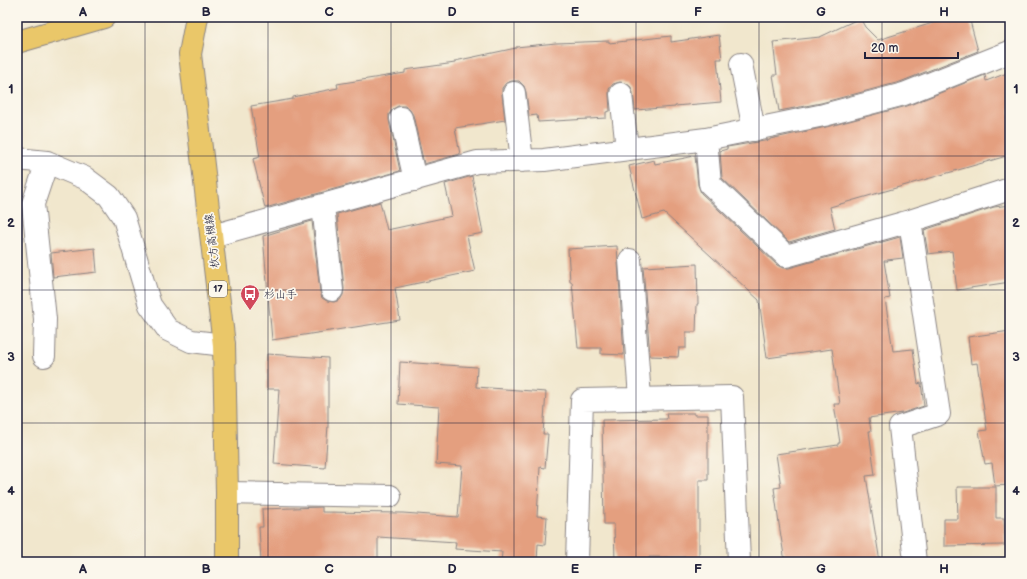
<svg xmlns="http://www.w3.org/2000/svg" width="1027" height="579" font-family="'Balsamiq Sans','Klee One',sans-serif">
<rect width="100%" height="100%" fill="#fbf7ec"/>
<filter id="ink" filterUnits="userSpaceOnUse"><feTurbulence type="fractalNoise" baseFrequency=".025" numOctaves="2"/><feDisplacementMap in="SourceGraphic" scale="8" xChannelSelector="R" yChannelSelector="G"/><feConvolveMatrix kernelMatrix="1 2 1 2 8 2 1 2 1" color-interpolation-filters="sRGB"/></filter>
<filter id="wash" filterUnits="userSpaceOnUse"><feTurbulence type="fractalNoise" baseFrequency=".012" numOctaves="4" result="noise"/><feDisplacementMap in="SourceGraphic" scale="16" xChannelSelector="R" yChannelSelector="G"/><feGaussianBlur stdDeviation="0.9" result="paint"/><feColorMatrix in="noise" values="0 0 0 0 0 0 0 0 0 0 0 0 0 0 0 0 0 1.4 0 .05"/><feComposite in="paint" operator="in"/></filter>
<g filter="url(#wash)">
<rect width="100%" height="100%" fill="#f1e7cd"/>
<g id="blocks">
<path fill="#e49f7f" d="M 952,17 L 969,17 L 978,51 L 900,82 L 821,103 L 779,111 L 773,75 L 777,75 L 773,42 L 820,37 L 860,18 L 865,27 L 878,40 Z
M 719,35 L 722,59 L 717,59 L 721,102 L 675,106 L 675,107 L 635,110 L 633,93 L 631,87 L 626,83 L 620,82 L 613,84 L 609,89 L 609,95 L 610,111 L 606,112 L 606,118 L 538,122 L 537,115 L 529,116 L 526,92 L 524,86 L 519,81 L 512,81 L 506,83 L 502,88 L 502,94 L 505,120 L 455,128 L 460,154 L 424,164 L 413,115 L 410,110 L 405,106 L 398,106 L 393,109 L 389,114 L 389,120 L 400,171 L 265,208 L 253,159 L 260,157 L 251,106 L 293,99 L 293,97 L 338,88 L 337,84 L 405,73 L 405,70 L 455,63 L 455,61 L 516,48 L 516,47 L 556,43 L 609,41 L 609,43 L 671,36 L 671,42 Z
M 1010,72 L 1010,155 L 830,207 L 835,229 L 789,242 L 722,178 L 720,151 L 727,149 L 727,147 L 770,140 L 770,139 L 826,127 L 907,106 L 985,75 L 986,81 Z
M 695,156 L 698,185 L 701,193 L 777,265 L 783,268 L 789,268 L 900,237 L 903,258 L 887,260 L 888,261 L 884,261 L 890,298 L 885,299 L 893,351 L 913,349 L 918,384 L 921,383 L 924,406 L 903,413 L 869,418 L 871,431 L 869,431 L 875,475 L 866,476 L 880,562 L 785,562 L 779,524 L 774,488 L 781,487 L 776,454 L 838,445 L 838,443 L 840,443 L 834,404 L 840,404 L 832,349 L 767,358 L 759,300 L 664,213 L 642,219 L 629,166 L 654,160 L 655,164 Z
M 472,176 L 483,233 L 467,236 L 475,271 L 395,288 L 400,320 L 272,340 L 263,236 L 312,221 L 320,292 L 322,298 L 327,301 L 334,302 L 340,300 L 343,295 L 344,289 L 337,214 L 380,202 L 387,230 L 452,216 L 445,184 Z
M 1010,205 L 1010,282 L 957,290 L 952,251 L 928,254 L 924,230 L 994,207 Z
M 617,246 L 624,355 L 601,354 L 601,348 L 578,348 L 572,282 L 570,282 L 568,249 Z
M 95,248 L 97,272 L 53,277 L 51,253 Z
M 697,264 L 698,304 L 697,304 L 696,332 L 686,332 L 686,348 L 679,348 L 678,357 L 650,356 L 643,267 Z
M 1010,331 L 1010,485 L 995,486 L 992,463 L 985,464 L 979,431 L 987,430 L 977,363 L 971,364 L 968,337 Z
M 267,354 L 328,358 L 328,425 L 325,468 L 274,464 L 279,389 L 267,389 Z
M 400,362 L 477,367 L 476,387 L 546,392 L 543,434 L 548,434 L 545,468 L 540,467 L 537,516 L 547,517 L 545,545 L 538,544 L 537,562 L 501,562 L 502,552 L 455,549 L 456,542 L 378,537 L 378,562 L 261,562 L 259,527 L 263,527 L 262,509 L 322,507 L 322,512 L 403,513 L 458,517 L 462,466 L 436,464 L 439,407 L 398,404 Z
M 666,413 L 694,413 L 694,415 L 708,415 L 708,480 L 699,480 L 699,557 L 649,557 L 649,562 L 615,562 L 614,524 L 604,524 L 602,420 L 667,419 Z
M 957,487 L 996,487 L 996,518 L 1004,518 L 1005,545 L 944,546 L 944,519 L 958,519 Z"/>
</g>
</g>
<g filter="url(#ink)">
<use href="#blocks" fill-opacity="0" stroke="#8a8484" stroke-width="1"/>
<g fill="none" stroke-linecap="round" stroke-linejoin="round">
<g stroke="#8a8484" stroke-width="24">
<path id="minor" d="M 741,64 L 754,130
M 514,93 L 522,161
M 621,94 L 627,149
M 401,118 L 415,180
M 706,139 L 710,184 L 786,256 L 910,221 L 939,414 L 900,427 L 915,562
M 17,159 L 47,162 L 85,178 L 109,196 L 124,218 L 150,305 L 168,330 L 191,341 L 224,345
M 323,205 L 332,290
M 910,221 L 1010,189
M 212,236 L 477,162 L 544,160 L 706,139 L 824,115 L 904,94 L 1010,52
M 630,260 L 640,398
M 44,356 L 45,319 L 33,204 L 47,162
M 227,493 L 390,496
M 577,562 L 582,400 L 732,397 L 739,562"/>
</g>
<g stroke="#8a8484" stroke-width="24">
<path id="major" d="M 197,17 L 190,54 L 224,345 L 227,493 L 227,562"/>
</g>
<g stroke="#8a8484" stroke-width="24">
<path id="highway" d="M 17,42 L 104,17"/>
</g>
<use href="#minor" stroke="#fff" stroke-width="22"/>
<use href="#major" stroke="#eac769" stroke-width="22"/>
<use href="#highway" stroke="#eac769" stroke-width="22"/>
</g>
</g>
<path fill="none" stroke="#22223b" stroke-width="1" stroke-opacity="0.55" d="M 145,17 L 145,562M 268,17 L 268,562M 391,17 L 391,562M 514,17 L 514,562M 636,17 L 636,562M 759,17 L 759,562M 882,17 L 882,562M 17,156 L 1010,156M 17,290 L 1010,290M 17,423 L 1010,423"/>
<defs>
<g id="bus-pin" transform="scale(1)"><path d="M0 17L-7.5 6A9.5 9.5 0 1 1 7.5 6Z" fill="#d1495b" stroke="#fbf7ec"/><path d="M-5-6H5V4H4V6H2V4H-2V6H-4V4H-5ZM-3.5-4V0h7V-4ZM-3.5 1.2v1.5H-2V1.2ZM2 1.2v1.5H3.5V1.2Z" fill="#fff"/></g>
</defs>
<g fill-rule="evenodd">
<use href="#bus-pin" x="250" y="294"/>
</g>
<g text-anchor="middle" dominant-baseline="central" stroke-width="3.5" stroke-linejoin="round" paint-order="stroke">
<rect fill="#fbf7ec" stroke="#636270" stroke-width="1" x="209" y="281" width="18" height="16" rx="3"/>
<g font-size="10" font-weight="bold" fill="#22223b">
<text x="218" y="289">17</text>
</g>
<g font-size="11" fill="#22223b" stroke="#fbf7ec">
<text transform="translate(212 241) rotate(-97)">枚方高槻線</text>
</g>
<g font-size="11" fill="#22223b" stroke="#fbf7ec" text-anchor="start">
<text x="264" y="294">杉山手</text>
</g>
</g>
<rect width="1027" height="579" fill="none" stroke="#fbf7ec" stroke-width="44"/>
<path d="M865 52v6h93v-6" fill="none" stroke="#22223b" stroke-width="2"/>
<text x="871" y="52" font-size="12" fill="#22223b" stroke="#fbf7ec" stroke-width="3" paint-order="stroke">20 m</text>
<rect x="22" y="22" width="983" height="535" fill="none" stroke="#22223b" stroke-width="1.5"/>
<g font-size="13" text-anchor="middle" font-weight="bold" fill="#22223b">
<text x="83" y="16">A</text>
<text x="206" y="16">B</text>
<text x="329" y="16">C</text>
<text x="452" y="16">D</text>
<text x="575" y="16">E</text>
<text x="698" y="16">F</text>
<text x="821" y="16">G</text>
<text x="944" y="16">H</text>
<text x="11" y="93">1</text>
<text x="1016" y="93">1</text>
<text x="11" y="227">2</text>
<text x="1016" y="227">2</text>
<text x="11" y="361">3</text>
<text x="1016" y="361">3</text>
<text x="11" y="495">4</text>
<text x="1016" y="495">4</text>
<text x="83" y="573">A</text>
<text x="206" y="573">B</text>
<text x="329" y="573">C</text>
<text x="452" y="573">D</text>
<text x="575" y="573">E</text>
<text x="698" y="573">F</text>
<text x="821" y="573">G</text>
<text x="944" y="573">H</text>
</g>
</svg>
